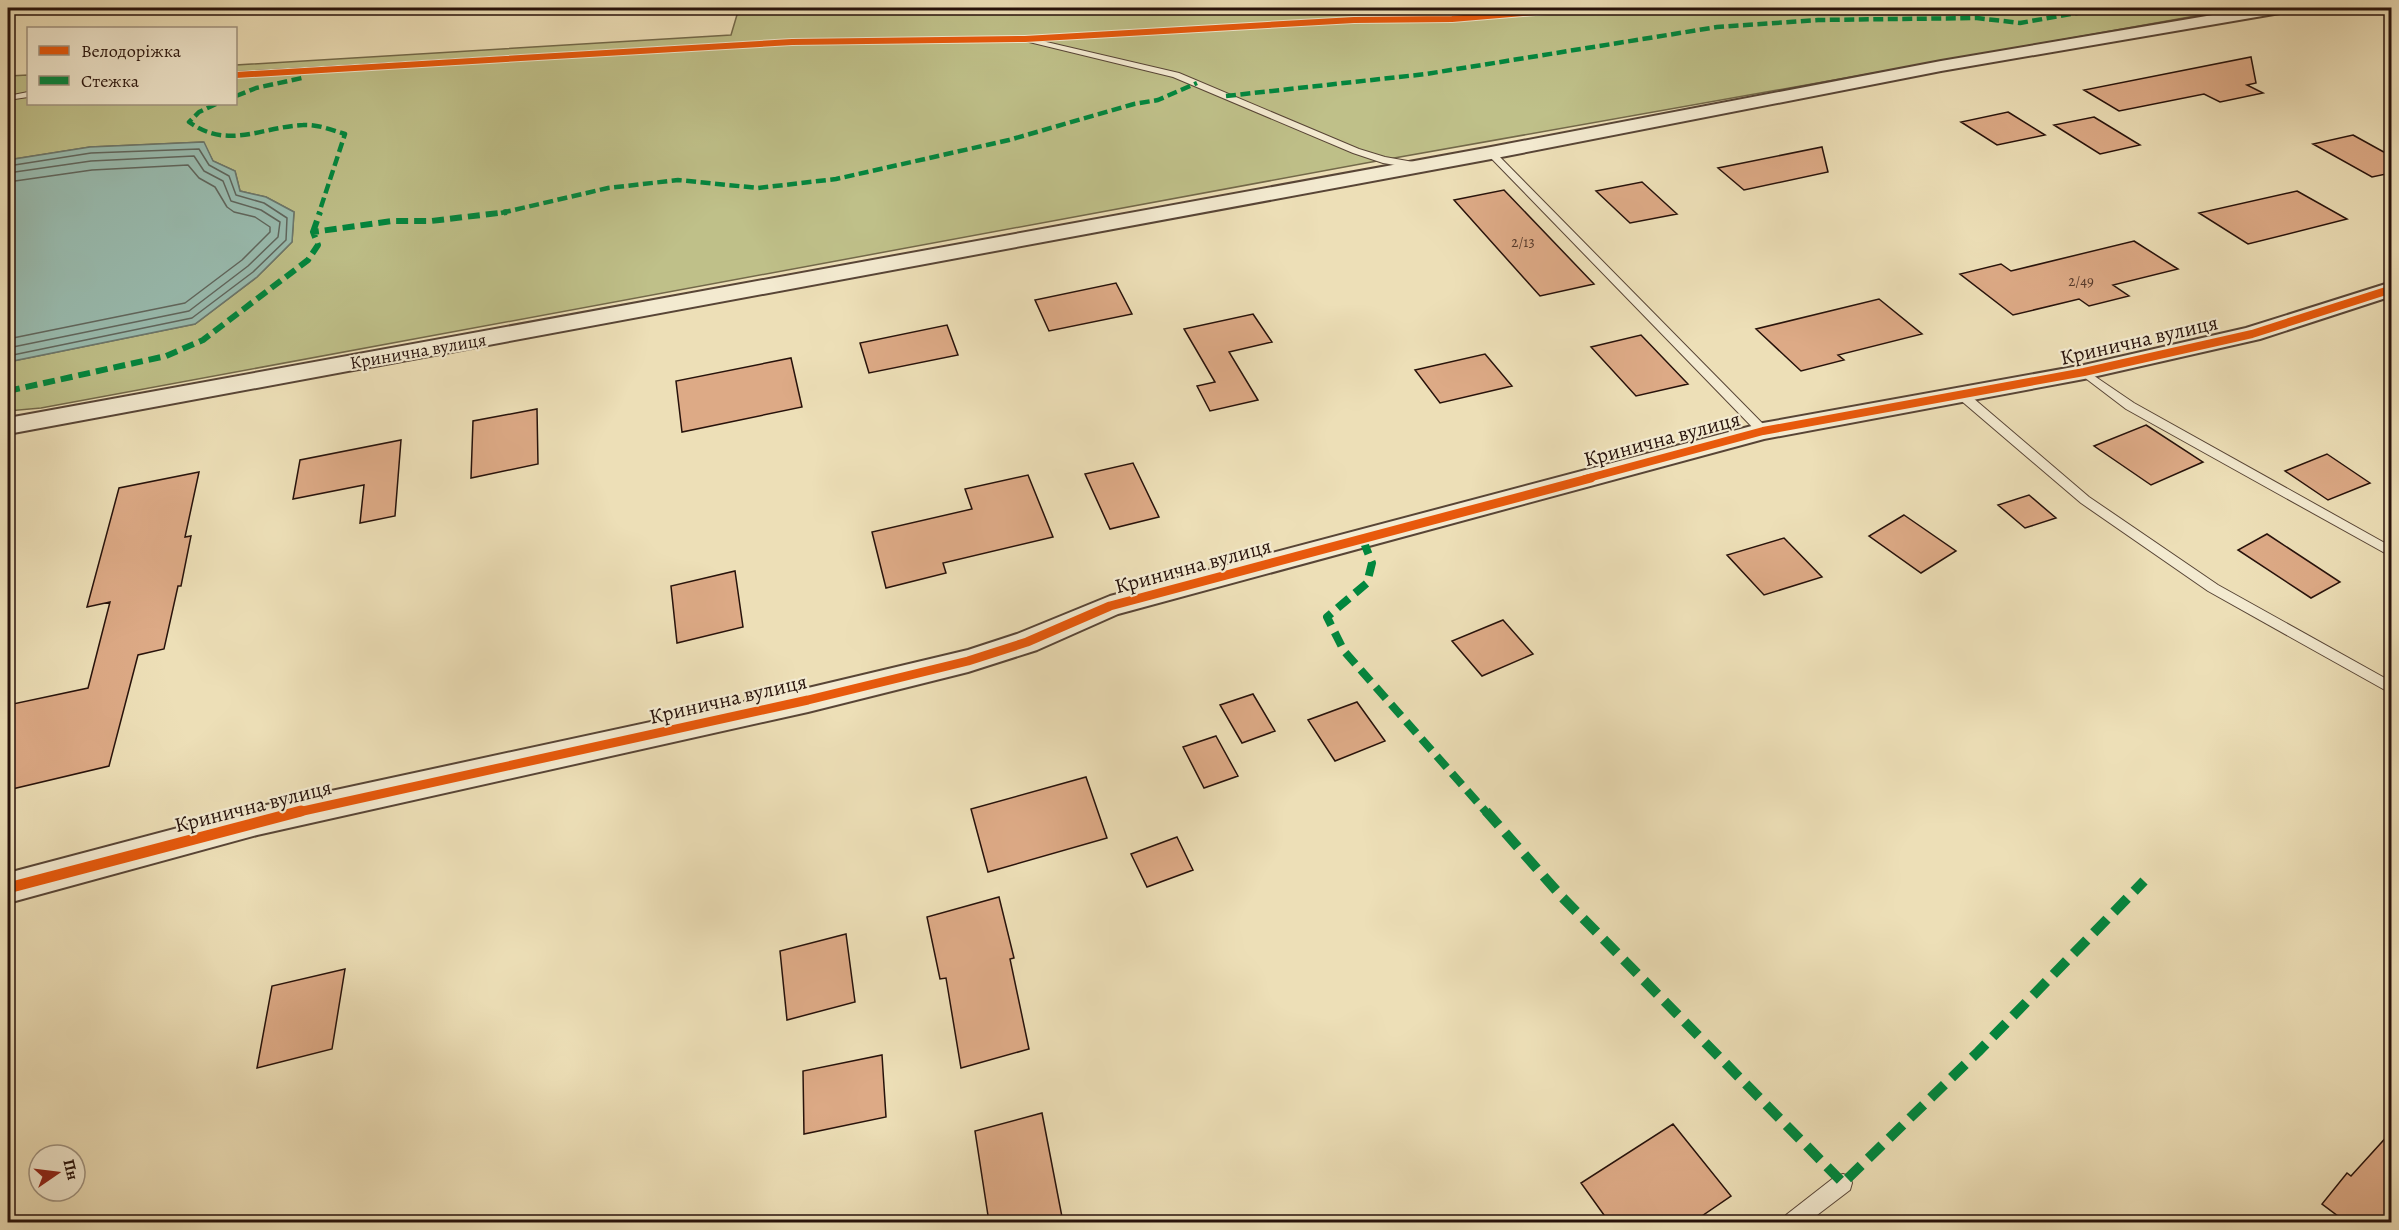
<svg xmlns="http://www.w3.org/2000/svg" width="2399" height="1230" font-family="Alegreya,serif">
<rect width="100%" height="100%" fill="#eddfb7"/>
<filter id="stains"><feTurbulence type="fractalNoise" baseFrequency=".00333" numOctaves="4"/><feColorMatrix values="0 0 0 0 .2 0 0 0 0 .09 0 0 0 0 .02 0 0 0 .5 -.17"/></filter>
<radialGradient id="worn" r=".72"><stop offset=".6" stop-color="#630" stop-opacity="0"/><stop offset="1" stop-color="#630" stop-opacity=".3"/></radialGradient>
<path fill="#bfc089" stroke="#73694a" stroke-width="1.5" d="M 739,8 L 2240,8 L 1366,163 L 41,408 L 8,411 L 8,362 L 195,324 L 257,277 L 292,242 L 294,212 L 266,197 L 240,191 L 235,171 L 213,161 L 203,142 L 90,147 L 8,160 L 8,76 L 28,75 L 28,104 L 236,104 L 236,65 L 731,35 Z"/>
<path fill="#99bcb0" stroke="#6b786e" stroke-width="1.5" d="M 204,142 L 213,161 L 235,171 L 240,191 L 266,197 L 294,212 L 292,242 L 257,277 L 195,324 L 8,362 L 8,160 L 90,147 Z"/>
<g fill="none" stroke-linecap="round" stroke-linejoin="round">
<path stroke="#60675e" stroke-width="1.5" d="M 8,166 L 91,153 L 199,149 L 209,165 L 229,176 L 236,195 L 264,203 L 287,218 L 286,240 L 253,272 L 192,318 L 8,356
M 8,173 L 91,161 L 194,156 L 204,171 L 223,181 L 231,201 L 261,210 L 280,222 L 278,237 L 248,266 L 189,311 L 8,348
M 8,182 L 92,170 L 188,165 L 199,178 L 215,187 L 227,207 L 234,212 L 255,217 L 270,227 L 270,232 L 242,260 L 185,303 L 8,339"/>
</g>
<path fill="#ddaa86" stroke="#27120b" stroke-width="1.5" d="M 2251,57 L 2256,83 L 2247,85 L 2263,93 L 2220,102 L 2204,94 L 2119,111 L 2084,90 Z
M 2008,112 L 2045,135 L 1997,145 L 1961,122 Z
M 2094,117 L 2140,145 L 2100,154 L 2054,125 Z
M 2353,135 L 2391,156 L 2391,173 L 2372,177 L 2313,144 Z
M 1822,147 L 1828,172 L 1744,190 L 1718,168 Z
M 1642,182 L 1677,214 L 1630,223 L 1596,191 Z
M 1504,190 L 1594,284 L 1540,296 L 1454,200 Z
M 2297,191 L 2347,219 L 2248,244 L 2199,213 Z
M 2134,241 L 2178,269 L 2113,285 L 2129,296 L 2089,306 L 2079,299 L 2013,315 L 1960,274 L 2001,264 L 2011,271 Z
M 1116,283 L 1132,314 L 1049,331 L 1035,300 Z
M 1879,299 L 1922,334 L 1838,355 L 1844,360 L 1801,371 L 1756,329 Z
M 1253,314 L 1272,342 L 1229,352 L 1258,400 L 1210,411 L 1197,386 L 1215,382 L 1184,329 Z
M 947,325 L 958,355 L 869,373 L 860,343 Z
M 1641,335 L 1688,384 L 1636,396 L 1591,347 Z
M 1485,354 L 1512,386 L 1440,403 L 1415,370 Z
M 791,358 L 802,407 L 682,432 L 676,381 Z
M 537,409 L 538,464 L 471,478 L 473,421 Z
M 2146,425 L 2203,462 L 2151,485 L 2094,446 Z
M 401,440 L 395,516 L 360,523 L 364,485 L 293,499 L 300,460 Z
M 2327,454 L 2370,483 L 2328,500 L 2285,471 Z
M 1133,463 L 1159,517 L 1110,529 L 1085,474 Z
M 199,472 L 185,537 L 191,536 L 181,586 L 178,586 L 164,649 L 138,655 L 109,766 L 8,790 L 8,705 L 88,688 L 110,602 L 87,607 L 119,488 Z
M 1028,475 L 1053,537 L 943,563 L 946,573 L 886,588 L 872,532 L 972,509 L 965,489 Z
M 2029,495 L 2056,518 L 2025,528 L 1998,505 Z
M 1904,515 L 1956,551 L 1921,573 L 1869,536 Z
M 2267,534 L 2340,582 L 2311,598 L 2238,550 Z
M 1784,538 L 1822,577 L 1764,595 L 1727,555 Z
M 735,571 L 743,627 L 677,643 L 671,586 Z
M 1503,620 L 1533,654 L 1482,676 L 1452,641 Z
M 1253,694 L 1275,731 L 1242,743 L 1220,705 Z
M 1357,702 L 1385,741 L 1335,761 L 1308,720 Z
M 1216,736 L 1238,776 L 1204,788 L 1183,747 Z
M 1086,777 L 1107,838 L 988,872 L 971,809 Z
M 1177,837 L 1193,870 L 1147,887 L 1131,854 Z
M 999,897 L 1014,958 L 1010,959 L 1029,1049 L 961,1068 L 946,978 L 940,979 L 927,917 Z
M 846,934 L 855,1002 L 787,1020 L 780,951 Z
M 345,969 L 332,1049 L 257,1068 L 272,986 Z
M 882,1055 L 886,1117 L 804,1134 L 803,1071 Z
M 1042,1113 L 1063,1222 L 989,1222 L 975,1131 Z
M 1673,1124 L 1731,1196 L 1693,1222 L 1609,1222 L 1581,1183 Z
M 2391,1132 L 2391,1222 L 2346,1222 L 2322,1204 L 2347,1173 L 2351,1176 Z"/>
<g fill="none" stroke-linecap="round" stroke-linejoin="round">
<g stroke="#584536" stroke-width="2">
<path id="service" d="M 1025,37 L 1179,73 L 1359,149 L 1385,157 L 1419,163 L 1424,166 L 1419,169 L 1383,163 L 1353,153 L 1173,77 L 1025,41 L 792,44 L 236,77 L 236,72 L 792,40 Z
M 28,92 L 28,97 L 8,100 L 8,96 Z
M 1488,151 L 1494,151 L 1767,428 L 1769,431 L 1767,434 L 1759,434 L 1488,155 Z
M 2084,369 L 2134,403 L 2392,547 L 2392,557 L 2126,409 L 2080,374 L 2080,370 Z
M 1962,391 L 1966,392 L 2089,497 L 2218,585 L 2392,682 L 2392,694 L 2208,591 L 2081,503 L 1958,398 L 1958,392 Z
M 1843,1174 L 1850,1176 L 1852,1183 L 1850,1190 L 1808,1222 L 1784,1222 L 1786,1215 L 1836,1176 Z"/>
</g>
<g stroke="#584536" stroke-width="4">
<path id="minor" d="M 2254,8 L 2288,8 L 2280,13 L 1941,71 L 1491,159 L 8,434 L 8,418 L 1491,147 L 1941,61 Z
M 2392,282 L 2392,296 L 2260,339 L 2084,379 L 1764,439 L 1118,614 L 1037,650 L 968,672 L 808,712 L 257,835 L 8,903 L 8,873 L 257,807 L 808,688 L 968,650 L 1017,634 L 1110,596 L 1763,423 L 2084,365 L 2246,328 Z"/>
</g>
<use href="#service" fill="#f3ead0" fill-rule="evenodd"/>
<use href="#minor" fill="#f3ead0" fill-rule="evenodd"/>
<path stroke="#00873e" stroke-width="4.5" stroke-dasharray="10 4.5" stroke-linecap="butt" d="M 236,96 L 256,88 L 302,78
M 1226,96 L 1426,74 L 1717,27 L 1818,20 L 1977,18 L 2020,23 L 2105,8
M 216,104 L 199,112 L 189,122 C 228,150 261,127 303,125 C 317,124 332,130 345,134 L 319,213
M 501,213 L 608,188 L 678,180 L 758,188 L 836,179 L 1009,140 L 1134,104 L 1158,100 L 1197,83"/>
<path stroke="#00873e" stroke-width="6" stroke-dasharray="12 6" stroke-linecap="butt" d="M 313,232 L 320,212
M 8,391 L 166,356 L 203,340 L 308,260 L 318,245 L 313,232 L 392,221 L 431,221 L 507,212"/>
<path stroke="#00873e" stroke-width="8" stroke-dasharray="15 8" stroke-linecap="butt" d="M 1363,540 L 1372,563 L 1367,583 L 1327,617 L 1344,651 L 1487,813"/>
<path stroke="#00873e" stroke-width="10" stroke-dasharray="19 10" stroke-linecap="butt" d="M 1486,811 L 1562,897 L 1843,1183 L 1978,1052 L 2144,881"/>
<g stroke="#f3ead0" stroke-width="8">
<path id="cycleway-far3" d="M 236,75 L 792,42 L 1025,39 L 1354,20 L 1452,19 L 1583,8"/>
</g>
<g stroke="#f3ead0" stroke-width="10">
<path id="cycleway-far2" d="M 1585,479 L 1763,431 L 2084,372 L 2252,334 L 2392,289"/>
</g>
<g stroke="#f3ead0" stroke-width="13">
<path id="cycleway-far1" d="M 294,813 L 808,700 L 968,661 L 1027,642 L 1110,606 L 1591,478"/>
</g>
<g stroke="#f3ead0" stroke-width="15">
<path id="cycleway" d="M 8,888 L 301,811"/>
</g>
<use href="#cycleway-far3" stroke="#e8590c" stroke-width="6"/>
<use href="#cycleway-far2" stroke="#e8590c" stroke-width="8"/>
<use href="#cycleway-far1" stroke="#e8590c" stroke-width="9"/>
<use href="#cycleway" stroke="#e8590c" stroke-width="11"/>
</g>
<g text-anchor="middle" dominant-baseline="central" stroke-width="4.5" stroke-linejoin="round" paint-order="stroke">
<g font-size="15" fill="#54382a">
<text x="1523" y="242">2/13</text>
<text x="2081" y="281">2/49</text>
</g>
<g font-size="18" fill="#27120b" stroke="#f3ead0">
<text transform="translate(418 351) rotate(-10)">Кринична вулиця</text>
</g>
<g font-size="21" fill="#27120b" stroke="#f3ead0">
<text transform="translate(2139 340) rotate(-13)">Кринична вулиця</text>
<text transform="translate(1662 439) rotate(-15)">Кринична вулиця</text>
<text transform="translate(1193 566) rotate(-15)">Кринична вулиця</text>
<text transform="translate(728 699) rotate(-13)">Кринична вулиця</text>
<text transform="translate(253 806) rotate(-14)">Кринична вулиця</text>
</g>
</g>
<rect width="2399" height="1230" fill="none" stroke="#eddfb7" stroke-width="30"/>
<rect x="9" y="9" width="2381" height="1212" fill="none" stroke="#27120b" stroke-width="3"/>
<rect x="15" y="15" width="2369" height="1200" fill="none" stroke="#27120b" stroke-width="1.5"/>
<rect x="27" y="27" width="210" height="78" fill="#f3ead0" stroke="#a19481" stroke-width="1.5"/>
<rect x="39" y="46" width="30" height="9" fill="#e8590c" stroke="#a19481" stroke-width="1.5"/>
<text x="81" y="57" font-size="18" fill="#27120b">Велодоріжка</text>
<rect x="39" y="76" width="30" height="9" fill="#00873e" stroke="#a19481" stroke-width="1.5"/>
<text x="81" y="87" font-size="18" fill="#27120b">Стежка</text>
<g transform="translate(57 1173) rotate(76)"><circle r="28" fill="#f3ead0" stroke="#a19481" stroke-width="1.5"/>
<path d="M0-4.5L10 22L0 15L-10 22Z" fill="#8f2418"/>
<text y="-9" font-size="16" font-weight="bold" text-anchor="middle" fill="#27120b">Пн</text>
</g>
<rect width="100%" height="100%" filter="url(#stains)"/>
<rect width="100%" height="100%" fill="url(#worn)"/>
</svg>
